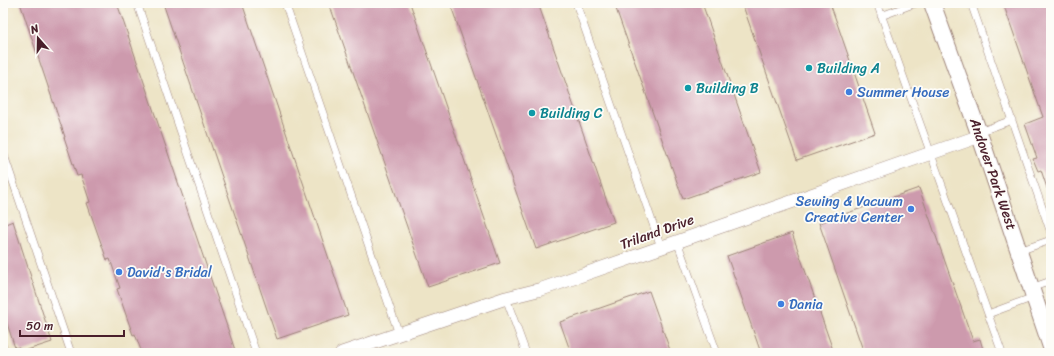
<svg xmlns="http://www.w3.org/2000/svg" width="1054" height="356" font-family="Sriracha,sans-serif">
<rect width="100%" height="100%" fill="#fdfcf7"/>
<filter id="ink" filterUnits="userSpaceOnUse"><feTurbulence type="fractalNoise" baseFrequency=".025" numOctaves="2"/><feDisplacementMap in="SourceGraphic" scale="8" xChannelSelector="R" yChannelSelector="G"/><feConvolveMatrix kernelMatrix="1 2 1 2 8 2 1 2 1" color-interpolation-filters="sRGB"/></filter>
<filter id="wash" filterUnits="userSpaceOnUse"><feTurbulence type="fractalNoise" baseFrequency=".012" numOctaves="4" result="noise"/><feDisplacementMap in="SourceGraphic" scale="16" xChannelSelector="R" yChannelSelector="G"/><feGaussianBlur stdDeviation="0.9" result="paint"/><feColorMatrix in="noise" values="0 0 0 0 0 0 0 0 0 0 0 0 0 0 0 0 0 1.4 0 .05"/><feComposite in="paint" operator="in"/></filter>
<g filter="url(#wash)">
<rect width="100%" height="100%" fill="#ede4c6"/>
<g id="blocks">
<path fill="#cd9aad" d="M 20,3 L 117,3 L 236,353 L 142,353 L 135,334 L 133,335 L 117,289 L 120,288 L 110,259 L 107,260 L 87,203 L 90,202 L 81,175 L 77,176 L 64,137 L 65,137 Z
M 163,3 L 242,3 L 348,315 L 277,339 Z
M 329,3 L 410,3 L 500,263 L 428,287 Z
M 450,3 L 538,3 L 614,222 L 536,249 Z
M 614,3 L 702,3 L 761,172 L 683,199 Z
M 742,3 L 830,3 L 875,133 L 797,160 Z
M 1003,3 L 1051,3 L 1051,194 L 1049,194 L 1041,170 L 1038,171 L 1033,159 L 1037,158 L 1025,124 L 1043,117 Z
M 919,188 L 973,341 L 980,339 L 984,353 L 864,353 L 819,223 Z
M 13,221 L 52,342 L 21,352 L 19,347 L 15,348 L 3,311 L 3,225 Z
M 792,233 L 834,353 L 761,353 L 727,256 Z
M 649,291 L 671,353 L 571,353 L 560,322 Z"/>
</g>
</g>
<g filter="url(#ink)">
<use href="#blocks" fill-opacity="0" stroke="#9c8278" stroke-width="1"/>
<g fill="none" stroke-linecap="round" stroke-linejoin="round">
<g stroke="#9c8278" stroke-width="8">
<path id="service" d="M 137,3 L 256,353
M 285,3 L 399,334
M 576,3 L 661,247
M 877,3 L 1002,353
M 971,3 L 1051,233
M 881,16 L 916,3
M 979,132 L 1012,120
M 3,152 L 71,353
M 677,241 L 717,353
M 1019,251 L 1051,240
M 1031,288 L 1051,281
M 506,298 L 526,353
M 988,314 L 1034,297
M 3,347 L 7,353"/>
</g>
<g stroke="#9c8278" stroke-width="14">
<path id="minor" d="M 342,353 L 506,298 L 542,289 L 980,136"/>
</g>
<g stroke="#9c8278" stroke-width="18">
<path id="tertiary" d="M 932,3 L 980,136 L 1051,347"/>
</g>
<use href="#service" stroke="#fff" stroke-width="7"/>
<use href="#minor" stroke="#fff" stroke-width="13"/>
<use href="#tertiary" stroke="#fff" stroke-width="16"/>
</g>
</g>
<g fill="#0f9aa8" stroke="#fdfcf7" stroke-width="1.5">
<circle cx="809" cy="68" r="4"/>
<circle cx="688" cy="88" r="4"/>
<circle cx="532" cy="113" r="4"/>
</g>
<g fill="#3f7fe0" stroke="#fdfcf7" stroke-width="1.5">
<circle cx="849" cy="92" r="4"/>
<circle cx="911" cy="209" r="4"/>
<circle cx="119" cy="272" r="4"/>
<circle cx="781" cy="304" r="4"/>
</g>
<g text-anchor="middle" dominant-baseline="central" stroke-width="3.5" stroke-linejoin="round" paint-order="stroke">
<g font-size="14" fill="#0d838f" stroke="#fdfcf7" text-anchor="start">
<text x="817" y="68">Building A</text>
<text x="696" y="88">Building B</text>
<text x="540" y="113">Building C</text>
</g>
<g font-size="14" fill="#366cbe" stroke="#fdfcf7" text-anchor="start">
<text x="857" y="92">Summer House</text>
<text x="903" y="201" text-anchor="end">Sewing &amp; Vacuum<tspan x="903" dy="16">Creative Center</tspan></text>
<text x="127" y="272">David's Bridal</text>
<text x="789" y="304">Dania</text>
</g>
<g font-size="14" fill="#4a1f2b" stroke="#fdfcf7">
<text transform="translate(993 174) rotate(71)">Andover Park West</text>
<text transform="translate(657 232) rotate(-20)">Triland Drive</text>
</g>
</g>
<rect width="1054" height="356" fill="none" stroke="#fdfcf7" stroke-width="16"/>
<g transform="translate(38 38) rotate(340)" stroke="#fdfcf7" stroke-width="3" paint-order="stroke">
<path d="M0-3L7 15L0 10L-7 15Z" fill="#4a1f2b"/>
<text y="-6" font-size="11" font-weight="bold" text-anchor="middle" fill="#4a1f2b">N</text>
</g>
<path d="M20 330v6h104v-6" fill="none" stroke="#4a1f2b" stroke-width="2"/>
<text x="26" y="330" font-size="12" fill="#4a1f2b" stroke="#fdfcf7" stroke-width="3" paint-order="stroke">50 m</text>
</svg>
